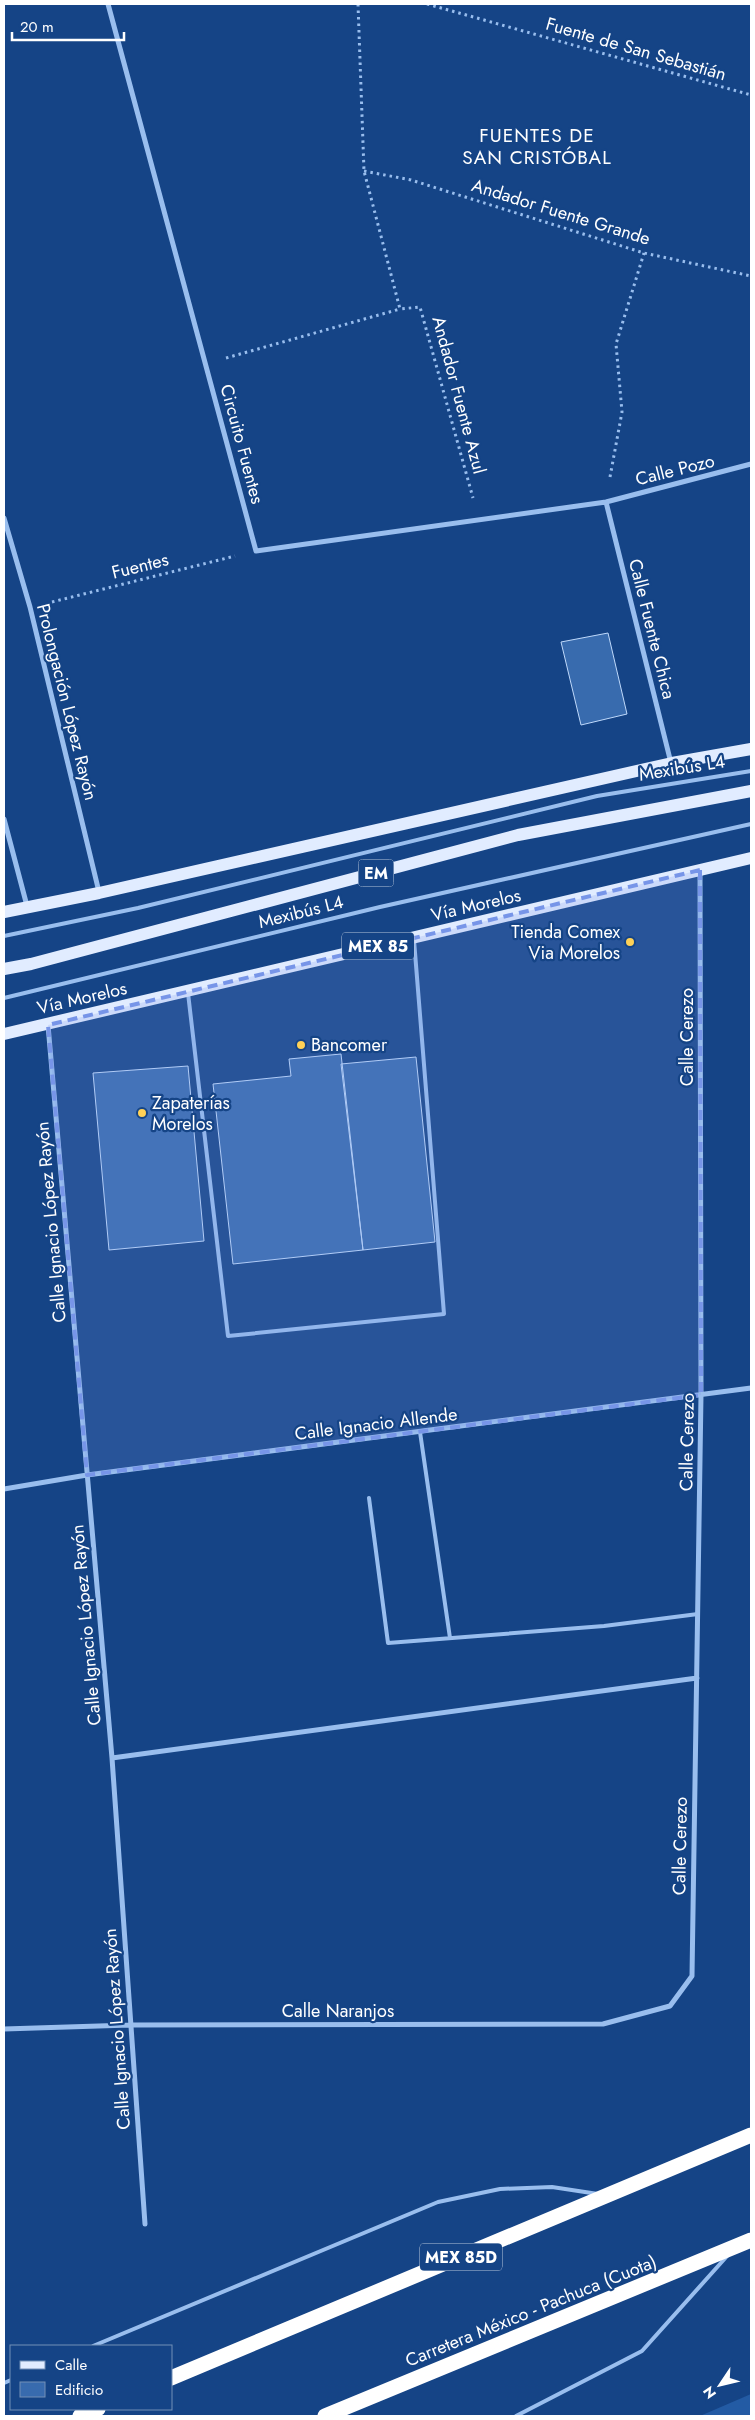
<svg xmlns="http://www.w3.org/2000/svg" width="755" height="2420" font-family="Jost,sans-serif">
<rect width="100%" height="100%" fill="#154486"/>
<path fill="#235ba4" d="M 751,2394 L 751,2416 L 700,2416 Z"/>
<path fill="#386bae" stroke="#bfd9fb" d="M 608,633 L 627,714 L 581,725 L 561,642 Z
M 341,1054 L 363,1250 L 233,1264 L 213,1084 L 291,1076 L 289,1059 Z
M 416,1057 L 435,1242 L 363,1250 L 341,1064 Z
M 188,1066 L 204,1241 L 109,1250 L 93,1073 Z"/>
<g fill="none" stroke-linecap="round" stroke-linejoin="round">
<path stroke="#99beee" stroke-width="3" stroke-dasharray="2.5 4" stroke-linecap="butt" d="M 358,4 L 364,171 L 400,309 L 420,307 L 473,498
M 427,4 L 751,95
M 364,171 L 411,180 L 644,253 L 751,276
M 226,358 L 400,309
M 610,477 L 622,412 L 616,344 L 644,253
M 52,602 L 235,556"/>
<path stroke="#99beee" stroke-width="4" d="M 4,936 L 138,908 L 597,796 L 751,771
M 188,993 L 228,1336 L 444,1314 L 414,940
M 4,998 L 380,907 L 751,824
M 420,1432 L 450,1638
M 369,1498 L 388,1643 L 604,1626 L 698,1614
M 93,2346 L 438,2202 L 500,2189 L 552,2187 L 598,2194
M 4,2383 L 11,2380
M 516,2416 L 642,2351 L 728,2255"/>
<path stroke="#99beee" stroke-width="5" d="M 108,4 L 256,551 L 606,502 L 751,464
M 606,502 L 671,763
M 4,518 L 30,607 L 99,892
M 4,819 L 27,906
M 48,1025 L 112,1758 L 145,2224
M 4,1489 L 87,1475 L 751,1388
M 112,1758 L 697,1678
M 4,2029 L 130,2025 L 603,2024 L 670,2006 L 692,1976 L 701,1395 L 700,870"/>
<path stroke="#e1ecff" stroke-width="12" d="M 4,912 L 99,893 L 672,763 L 751,749
M 4,969 L 31,964 L 518,835 L 751,791
M 4,1034 L 751,858"/>
<path stroke="#fff" stroke-width="15" d="M 171,2378 L 751,2135
M 80,2416 L 98,2409
M 325,2416 L 751,2240"/>
</g>
<path fill="#7795e8" fill-opacity="0.2" stroke="#7795e8" stroke-width="4" stroke-dasharray="10 6" stroke-linejoin="round" d="M 700,870 L 701,1395 L 87,1475 L 48,1025 Z"/>
<g fill="#ffd157" stroke="#154486" stroke-width="2">
<circle cx="630" cy="942" r="5"/>
<circle cx="301" cy="1045" r="5"/>
<circle cx="142" cy="1113" r="5"/>
</g>
<g text-anchor="middle" dominant-baseline="central" stroke-width="4.5" stroke-linejoin="round" paint-order="stroke">
<g fill="#154486" stroke="#b9c7db" stroke-width="1">
<rect x="358.5" y="859.5" width="35" height="27" rx="4"/>
<rect x="342" y="932.5" width="72" height="27" rx="4"/>
<rect x="420" y="2243.5" width="82" height="27" rx="4"/>
</g>
<g font-size="16" font-weight="bold" fill="#fff">
<text x="376" y="873">EM</text>
<text x="378" y="946">MEX 85</text>
<text x="461" y="2257">MEX 85D</text>
</g>
<g font-size="18" fill="#fff" stroke="#154486">
<text transform="translate(636 49) rotate(16)">Fuente de San Sebastián</text>
<text transform="translate(561 212) rotate(17)">Andador Fuente Grande</text>
<text transform="translate(459 395) rotate(75)">Andador Fuente Azul</text>
<text transform="translate(242 444) rotate(75)">Circuito Fuentes</text>
<text transform="translate(675 470) rotate(-14)">Calle Pozo</text>
<text transform="translate(140 566) rotate(-14)">Fuentes</text>
<text transform="translate(652 629) rotate(76)">Calle Fuente Chica</text>
<text transform="translate(67 702) rotate(76)">Prolongación López Rayón</text>
<text transform="translate(682 768) rotate(-9)">Mexibús L4</text>
<text transform="translate(476 905) rotate(-13)">Vía Morelos</text>
<text transform="translate(301 912) rotate(-14)">Mexibús L4</text>
<text transform="translate(82 998) rotate(-13)">Vía Morelos</text>
<text transform="translate(687 1037) rotate(-90)">Calle Cerezo</text>
<text transform="translate(51 1222) rotate(-95)">Calle Ignacio López Rayón</text>
<text transform="translate(376 1424) rotate(-7)">Calle Ignacio Allende</text>
<text transform="translate(687 1442) rotate(-89)">Calle Cerezo</text>
<text transform="translate(86 1625) rotate(-95)">Calle Ignacio López Rayón</text>
<text transform="translate(680 1846) rotate(-89)">Calle Cerezo</text>
<text x="338" y="2011">Calle Naranjos</text>
<text transform="translate(117 2029) rotate(-94)">Calle Ignacio López Rayón</text>
<text transform="translate(531 2311) rotate(-22)">Carretera México - Pachuca (Cuota)</text>
</g>
<g font-size="18" fill="#fff" stroke="#154486" text-anchor="start">
<text x="620" y="932" text-anchor="end">Tienda Comex<tspan x="620" dy="21">Via Morelos</tspan></text>
<text x="311" y="1045">Bancomer</text>
<text x="152" y="1103">Zapaterías<tspan x="152" dy="21">Morelos</tspan></text>
</g>
<g font-size="19" letter-spacing="1" fill="#fff" stroke="#154486">
<text x="537" y="135">FUENTES DE<tspan x="537" dy="22">SAN CRISTÓBAL</tspan></text>
</g>
</g>
<rect width="755" height="2420" fill="none" stroke="#ffffff" stroke-width="10"/>
<rect x="10" y="2345" width="162" height="65" fill="#154486" stroke="#738fb6"/>
<rect x="20" y="2361" width="25" height="8" fill="#e1ecff" stroke="#738fb6"/>
<text x="55" y="2370" font-size="15" fill="#ffffff">Calle</text>
<rect x="20" y="2382" width="25" height="15" fill="#386bae" stroke="#738fb6"/>
<text x="55" y="2395" font-size="15" fill="#ffffff">Edificio</text>
<g transform="translate(720 2385) rotate(235)" stroke="#154486" stroke-width="4" paint-order="stroke">
<path d="M0-4L9 19L0 12L-9 19Z" fill="#ffffff"/>
<text y="-8" font-size="14" font-weight="bold" text-anchor="middle" fill="#ffffff">N</text>
</g>
<path d="M12 32v8h112v-8" fill="none" stroke="#ffffff" stroke-width="2.5"/>
<text x="20" y="32" font-size="15" fill="#ffffff" stroke="#154486" stroke-width="4" paint-order="stroke">20 m</text>
</svg>
